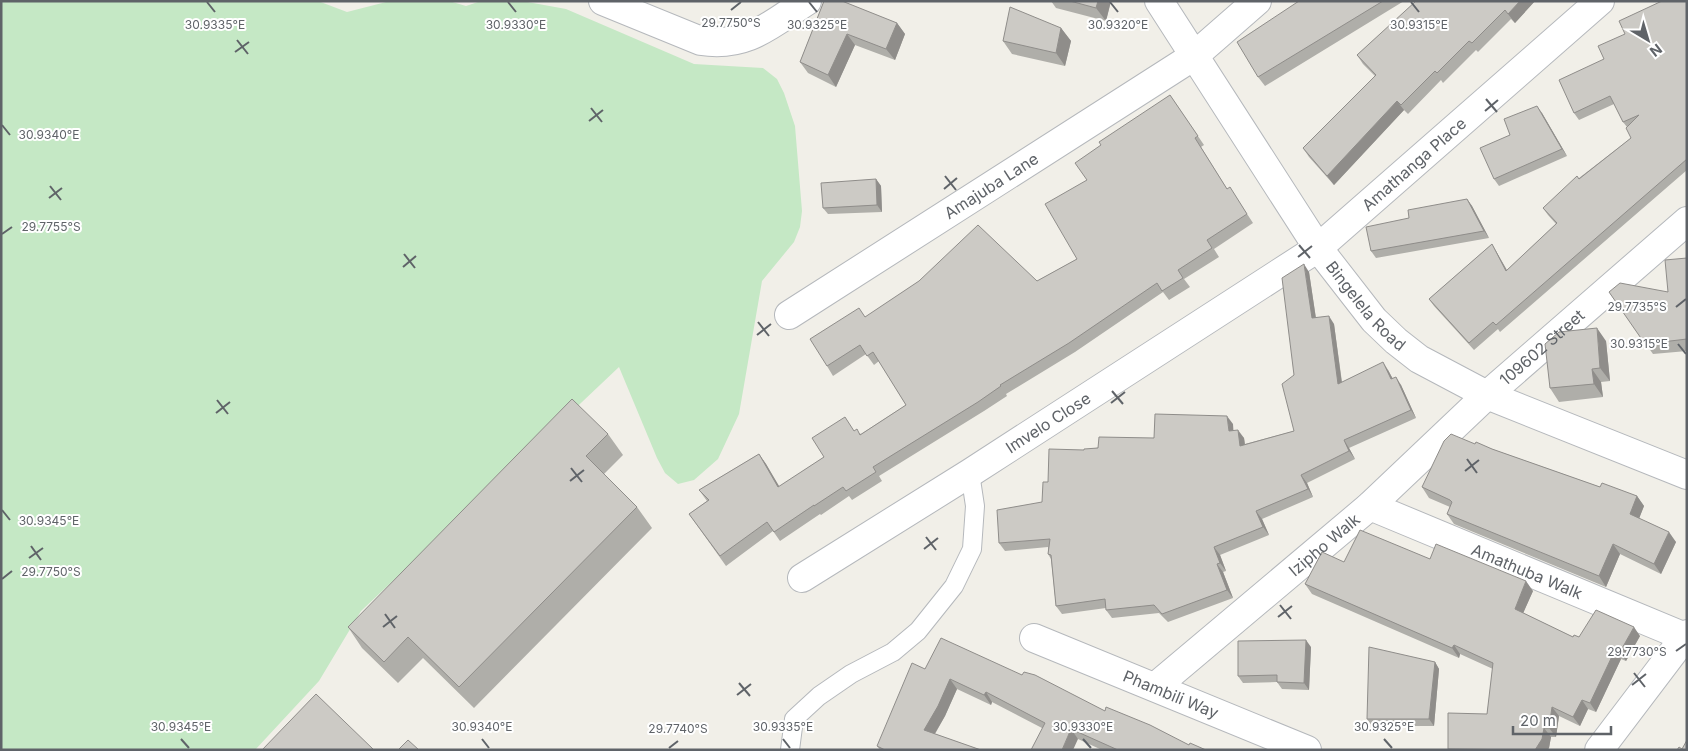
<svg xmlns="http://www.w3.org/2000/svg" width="1688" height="751" font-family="Inter,sans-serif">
<rect width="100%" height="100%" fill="#f1efe8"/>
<path fill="#c5e8c5" d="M 1,1 L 318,1 L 347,12 L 390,1 L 449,1 L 466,6 L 481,1 L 522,1 L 566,9 L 694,64 L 763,68 L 777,79 L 784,93 L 795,126 L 802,211 L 800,227 L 794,242 L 762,281 L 739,414 L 718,459 L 694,480 L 678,484 L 665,473 L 657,458 L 619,367 L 361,611 L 319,681 L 255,750 L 1,750 Z"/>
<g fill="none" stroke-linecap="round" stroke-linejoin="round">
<g stroke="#b5b8bc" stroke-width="20">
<path id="lane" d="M 790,750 L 794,719 L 819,696 L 851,674 L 893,652 L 918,631 L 954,586 L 972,549 L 975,506 L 970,473"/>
</g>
<g stroke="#b5b8bc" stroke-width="30">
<g id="street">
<path d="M 603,1 L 701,41 C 747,48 770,25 807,1"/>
<path id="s1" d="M 1159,1 L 1318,248 L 1374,320 L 1396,341 L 1419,359 L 1487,395 L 1687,475"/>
<path id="s2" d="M 789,315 L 1194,56 L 1257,1"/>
<path id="s3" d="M 1370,506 L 1685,637"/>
<path id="s4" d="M 802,578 L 970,473 L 1318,248 L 1600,1"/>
<path id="s5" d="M 1034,638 L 1307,750"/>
<path id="s6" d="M 1155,687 L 1370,506 L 1487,395 L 1687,221"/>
<path d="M 1599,750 L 1687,634"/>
</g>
</g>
<use href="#lane" stroke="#fff" stroke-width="18"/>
<use href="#street" stroke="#fff" stroke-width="28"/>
</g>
<path fill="#afaea9" d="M 824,1 L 897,23 L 905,34 L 895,60 L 855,45 L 836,87 L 808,73 L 800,62 Z
M 1051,1 L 1111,1 L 1106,21 L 1056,8 Z
M 1299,1 L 1404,1 L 1265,86 L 1258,77 Z
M 1535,1 L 1515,23 L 1511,19 L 1478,52 L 1476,50 L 1443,83 L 1441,80 L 1408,114 L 1404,110 L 1334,185 L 1309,157 L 1303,148 L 1375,76 L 1363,64 L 1357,55 L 1416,2 Z
M 1687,1 L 1687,170 L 1500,332 L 1498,329 L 1474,350 L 1434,306 L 1429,299 L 1492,244 L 1496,251 L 1507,270 L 1556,224 L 1548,215 L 1543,208 L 1579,178 L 1631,138 L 1627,127 L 1623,122 L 1614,104 L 1579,120 L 1574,113 L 1604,59 L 1625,34 Z
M 1061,28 L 1071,41 L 1065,66 L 1012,54 L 1003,41 Z
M 1170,95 L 1204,145 L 1201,147 L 1227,189 L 1236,197 L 1253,223 L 1214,249 L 1219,257 L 1184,279 L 1190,287 L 1169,300 L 1163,292 L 1075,352 L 1006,394 L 1007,396 L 984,411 L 879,476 L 882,481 L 852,500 L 849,496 L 821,515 L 820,514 L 780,541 L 773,531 L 726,566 L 689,514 L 707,501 L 699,490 L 759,454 L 766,464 L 779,487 L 824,457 L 855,431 L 861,434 L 906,405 L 879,361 L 874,365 L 866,354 L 833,376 L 827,366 L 865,317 L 1037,281 L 1077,259 L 1087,180 L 1101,145 Z
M 1542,113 L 1567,156 L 1499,186 L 1494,179 L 1510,135 Z
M 876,179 L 881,186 L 882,212 L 828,214 L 823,208 Z
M 1467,199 L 1472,206 L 1489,238 L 1376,258 L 1371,251 L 1409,218 Z
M 1687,258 L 1687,351 L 1653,354 L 1609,292 L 1668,292 Z
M 1309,272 L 1316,318 L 1334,324 L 1342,382 L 1388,370 L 1393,379 L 1401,385 L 1416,418 L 1349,448 L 1355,459 L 1307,483 L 1313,497 L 1262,519 L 1269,535 L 1220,555 L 1226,571 L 1223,572 L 1233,598 L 1168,622 L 1159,613 L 1112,618 L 1106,610 L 1106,608 L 1062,614 L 1056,606 L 1051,559 L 1048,554 L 1048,547 L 1005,551 L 999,543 L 1042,502 L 1048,482 L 1084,450 L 1233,424 L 1233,430 L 1244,438 L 1245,444 L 1294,431 L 1294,375 Z
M 1606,341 L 1610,381 L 1601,382 L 1603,397 L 1559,402 L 1550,388 Z
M 608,434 L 623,455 L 604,474 L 637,507 L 652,528 L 474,708 L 423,658 L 398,683 L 362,648 L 348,627 Z
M 1475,444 L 1492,449 L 1600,487 L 1637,496 L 1644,506 L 1639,518 L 1676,542 L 1661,574 L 1620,554 L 1606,587 L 1454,524 L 1447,514 L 1450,507 L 1429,498 L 1422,487 Z
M 1430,559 L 1533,591 L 1523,613 L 1573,637 L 1640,636 L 1626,661 L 1621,659 L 1596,712 L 1588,709 L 1580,726 L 1559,716 L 1556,737 L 1551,737 L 1549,748 L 1487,714 L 1493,669 L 1460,654 L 1459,658 L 1312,594 L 1305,584 L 1344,562 Z
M 1311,647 L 1309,690 L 1282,689 L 1277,682 L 1243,683 L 1238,676 Z
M 1435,662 L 1439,669 L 1434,726 L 1372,726 L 1367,719 Z
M 925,669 L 1022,675 L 1105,711 L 1189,745 L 1206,750 L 1102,750 L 1078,739 L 1042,728 L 992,702 L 991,705 L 957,689 L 945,716 L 935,734 L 981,750 L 880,750 L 877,746 Z"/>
<path fill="#8f8d8a" d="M 1098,1 L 1111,1 L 1106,21 L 1096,8 Z
M 1520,1 L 1535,1 L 1515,23 L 1508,14 Z
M 897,23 L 905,34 L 895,60 L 886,49 Z
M 1061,28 L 1071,41 L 1065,66 L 1056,53 Z
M 847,34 L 855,45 L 836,87 L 828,75 Z
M 1397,101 L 1404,110 L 1334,185 L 1327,176 Z
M 1537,106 L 1542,113 L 1567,156 L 1562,149 Z
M 876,179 L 881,186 L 882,212 L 877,205 Z
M 1467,199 L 1472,206 L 1489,238 L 1484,231 Z
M 1492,244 L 1496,251 L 1511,278 L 1506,271 Z
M 1304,264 L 1309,272 L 1317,326 L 1312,318 Z
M 1329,316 L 1334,324 L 1343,392 L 1338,384 Z
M 1597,328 L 1606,341 L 1610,381 L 1600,368 Z
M 1383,362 L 1388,370 L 1397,387 L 1391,379 Z
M 1592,369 L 1601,382 L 1603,397 L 1594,384 Z
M 1396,377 L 1401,385 L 1416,418 L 1411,410 Z
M 1227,416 L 1233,424 L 1234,439 L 1229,431 Z
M 1238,430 L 1244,438 L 1246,454 L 1240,446 Z
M 1344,440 L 1349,448 L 1355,459 L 1349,451 Z
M 759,454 L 766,464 L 785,496 L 778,487 Z
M 1301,475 L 1307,483 L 1313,497 L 1308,489 Z
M 1637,496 L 1644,506 L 1637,524 L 1630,514 Z
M 1256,511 L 1262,519 L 1269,535 L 1263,527 Z
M 1669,532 L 1676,542 L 1661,574 L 1654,564 Z
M 1613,544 L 1620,554 L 1606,587 L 1599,576 Z
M 1214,547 L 1220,555 L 1226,571 L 1220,563 Z
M 1217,564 L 1223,572 L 1233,598 L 1227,590 Z
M 1526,581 L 1533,591 L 1521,618 L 1515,609 Z
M 1634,627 L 1640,636 L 1626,661 L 1620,652 Z
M 1306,640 L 1311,647 L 1309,690 L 1304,683 Z
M 1454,645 L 1460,654 L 1459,658 L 1452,648 Z
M 1615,650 L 1621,659 L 1596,712 L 1590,703 Z
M 1435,662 L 1439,669 L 1434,726 L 1429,719 Z
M 950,679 L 957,689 L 945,716 L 931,740 L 924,730 Z
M 986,692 L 992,702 L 991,705 L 984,695 Z
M 1582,700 L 1588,709 L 1580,726 L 1573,717 Z
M 1552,707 L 1559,716 L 1556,737 L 1549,728 Z
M 1544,728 L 1551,737 L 1549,748 L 1548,750 L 1535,750 Z
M 1071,729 L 1078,739 L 1073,750 L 1062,750 Z"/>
<path fill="#cccac5" stroke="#8f8d8a" d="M 824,1 L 842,1 L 897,23 L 886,49 L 847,34 L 828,75 L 800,62 Z
M 1070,1 L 1098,1 L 1096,8 Z
M 1299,1 L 1383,1 L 1258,77 L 1237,42 Z
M 1416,1 L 1520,1 L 1508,14 L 1505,10 L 1472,43 L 1469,41 L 1437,73 L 1435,71 L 1401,105 L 1397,101 L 1327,176 L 1303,148 L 1376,75 L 1357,55 Z
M 1662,1 L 1687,1 L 1687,159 L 1496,325 L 1493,322 L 1469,343 L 1429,299 L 1492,244 L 1506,271 L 1557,223 L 1543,208 L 1577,176 L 1579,179 L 1631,138 L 1626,128 L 1639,115 L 1623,122 L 1610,96 L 1574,113 L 1559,80 L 1604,59 L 1598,46 L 1625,34 L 1619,21 Z
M 1010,7 L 1061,28 L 1056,53 L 1003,41 Z
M 1170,95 L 1198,136 L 1195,138 L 1227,189 L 1230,187 L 1247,214 L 1207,240 L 1212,248 L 1178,270 L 1183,278 L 1162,291 L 1157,283 L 1069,343 L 1000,385 L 1001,386 L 978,402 L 873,467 L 876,472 L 846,491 L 843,487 L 814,506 L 814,505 L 774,532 L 767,522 L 720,556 L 689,514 L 709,500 L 699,490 L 759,454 L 778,487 L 824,457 L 812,438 L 845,417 L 854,431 L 857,429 L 860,435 L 906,405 L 873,352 L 867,356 L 860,345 L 827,366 L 810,339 L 859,308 L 865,317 L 919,281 L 978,225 L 1037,281 L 1077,259 L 1045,204 L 1087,180 L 1075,163 L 1101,145 L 1099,142 Z
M 1537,106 L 1562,149 L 1494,179 L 1480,148 L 1510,135 L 1504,119 Z
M 876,179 L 877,205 L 823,208 L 821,183 Z
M 1467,199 L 1484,231 L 1371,251 L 1366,227 L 1409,218 L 1408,210 Z
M 1687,258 L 1687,339 L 1645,344 L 1609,292 L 1620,283 L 1668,292 L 1665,260 Z
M 1304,264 L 1312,318 L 1329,316 L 1338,384 L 1383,362 L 1391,379 L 1396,377 L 1411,410 L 1344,440 L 1349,451 L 1301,475 L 1308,489 L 1256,511 L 1263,527 L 1214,547 L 1220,563 L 1217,564 L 1227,590 L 1162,614 L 1154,605 L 1106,610 L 1105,599 L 1056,606 L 1051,555 L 1048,554 L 1050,539 L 999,543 L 997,510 L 1042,502 L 1043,482 L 1048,482 L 1049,449 L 1084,450 L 1084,449 L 1098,448 L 1099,437 L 1154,438 L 1155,414 L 1227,416 L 1229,431 L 1238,430 L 1240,446 L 1294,431 L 1282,384 L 1294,375 L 1282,278 Z
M 1597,328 L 1600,368 L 1592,369 L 1594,384 L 1550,388 L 1545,344 L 1559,332 Z
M 572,399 L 608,434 L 586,456 L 637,507 L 459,687 L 408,637 L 384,662 L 348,627 Z
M 1451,434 L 1475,444 L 1476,442 L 1492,449 L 1600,487 L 1602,483 L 1637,496 L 1630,514 L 1669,532 L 1654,564 L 1613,544 L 1599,576 L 1447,514 L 1452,502 L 1450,500 L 1422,487 L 1444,441 Z
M 1360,530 L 1430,559 L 1436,544 L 1526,581 L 1515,609 L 1573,637 L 1574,635 L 1579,637 L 1596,610 L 1634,627 L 1620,652 L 1615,650 L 1590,703 L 1582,700 L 1573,717 L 1552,707 L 1549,728 L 1544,728 L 1542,739 L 1535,750 L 1448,749 L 1448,713 L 1487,714 L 1493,663 L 1454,645 L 1452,648 L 1305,584 L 1322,552 L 1344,562 Z
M 941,638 L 1022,675 L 1024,672 L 1035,675 L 1105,711 L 1106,707 L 1150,725 L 1189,745 L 1190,743 L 1206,750 L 1118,750 L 1071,729 L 1062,750 L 1031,750 L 1045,723 L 986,692 L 984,695 L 950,679 L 938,706 L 924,730 L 981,750 L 885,750 L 877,746 L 912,663 L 925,669 Z
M 1306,640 L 1304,683 L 1277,682 L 1277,675 L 1238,676 L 1238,641 Z
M 1369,647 L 1435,662 L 1429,719 L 1367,719 Z
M 316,694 L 374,750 L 262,750 Z
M 408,740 L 419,750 L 398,750 Z
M 1687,740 L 1687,750 L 1677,750 L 1679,747 L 1682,749 Z"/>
<path fill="none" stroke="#5f6368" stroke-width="2" d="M 207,2 L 215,12M 508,2 L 516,12M 809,2 L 817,12M 1110,2 L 1118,12M 1411,2 L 1419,12M 731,10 L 741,2M 237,40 L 248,54M 235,52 L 249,42M 1486,99 L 1497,112M 591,108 L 602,122M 1485,111 L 1498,100M 589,121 L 603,110M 2,125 L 10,135M 945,176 L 956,190M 50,186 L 61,200M 944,189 L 957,178M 49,198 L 62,188M 2,234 L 12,227M 1299,245 L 1310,258M 404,254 L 415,268M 1298,257 L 1312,246M 403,267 L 416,256M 1676,307 L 1686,299M 758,322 L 769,336M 757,335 L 771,324M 1678,344 L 1686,354M 1112,391 L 1123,404M 217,400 L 228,414M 1111,403 L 1125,392M 216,413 L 230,402M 1467,459 L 1477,473M 571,468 L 582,482M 1465,471 L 1479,460M 570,481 L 584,470M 2,510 L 10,520M 926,537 L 936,550M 31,546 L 41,560M 924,549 L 938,538M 29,558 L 43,548M 2,579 L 12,571M 1280,605 L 1291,619M 385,614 L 395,628M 1278,617 L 1292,606M 383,627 L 397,616M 1676,651 L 1686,644M 1634,673 L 1645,687M 739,683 L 750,696M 1632,685 L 1646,674M 737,695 L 751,684M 181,739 L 189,748M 482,739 L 489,748M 783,739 L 790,748M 1083,739 L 1091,748M 1384,739 L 1392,748M 669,748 L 678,741"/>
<g text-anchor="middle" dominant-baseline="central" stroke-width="4" stroke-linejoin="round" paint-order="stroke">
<g font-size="16" fill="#5f6368" stroke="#fff">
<text stroke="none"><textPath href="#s4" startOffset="740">Amathanga Place</textPath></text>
<text stroke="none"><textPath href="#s2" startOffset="240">Amajuba Lane</textPath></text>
<text stroke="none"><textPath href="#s1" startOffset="369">Bingelela Road</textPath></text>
<text stroke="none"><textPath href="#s6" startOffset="515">109602 Street</textPath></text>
<text stroke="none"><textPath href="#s4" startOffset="291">Imvelo Close</textPath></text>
<text stroke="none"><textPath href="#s6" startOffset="221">Izipho Walk</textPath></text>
<text stroke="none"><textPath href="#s3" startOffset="170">Amathuba Walk</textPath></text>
<text stroke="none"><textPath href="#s5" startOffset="148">Phambili Way</textPath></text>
</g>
</g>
<g font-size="12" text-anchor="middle" fill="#5f6368" stroke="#fff" stroke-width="4" stroke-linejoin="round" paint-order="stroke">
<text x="731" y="27">29.7750°S</text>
<text x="817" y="29">30.9325°E</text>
<text x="1118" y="29">30.9320°E</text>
<text x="215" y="29">30.9335°E</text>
<text x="516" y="29">30.9330°E</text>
<text x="1419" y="29">30.9315°E</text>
<text x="49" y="139">30.9340°E</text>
<text x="51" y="231">29.7755°S</text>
<text x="1637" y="311">29.7735°S</text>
<text x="1639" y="348">30.9315°E</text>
<text x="49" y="525">30.9345°E</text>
<text x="51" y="576">29.7750°S</text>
<text x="1637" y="656">29.7730°S</text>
<text x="181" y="731">30.9345°E</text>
<text x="482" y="731">30.9340°E</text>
<text x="783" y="731">30.9335°E</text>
<text x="1083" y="731">30.9330°E</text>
<text x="1384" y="731">30.9325°E</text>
<text x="678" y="733">29.7740°S</text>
</g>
<rect width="1688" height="751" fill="none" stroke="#5f6368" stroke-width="5"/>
<g transform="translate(1648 40) rotate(142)" stroke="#ffffff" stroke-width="4" paint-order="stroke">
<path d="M0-4L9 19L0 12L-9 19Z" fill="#5f6368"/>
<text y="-8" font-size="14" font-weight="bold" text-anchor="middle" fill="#5f6368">N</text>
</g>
<path d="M1513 726v8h98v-8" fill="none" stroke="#5f6368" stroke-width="2.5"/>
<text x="1520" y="726" font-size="15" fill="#5f6368" stroke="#ffffff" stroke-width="4" paint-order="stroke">20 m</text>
</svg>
